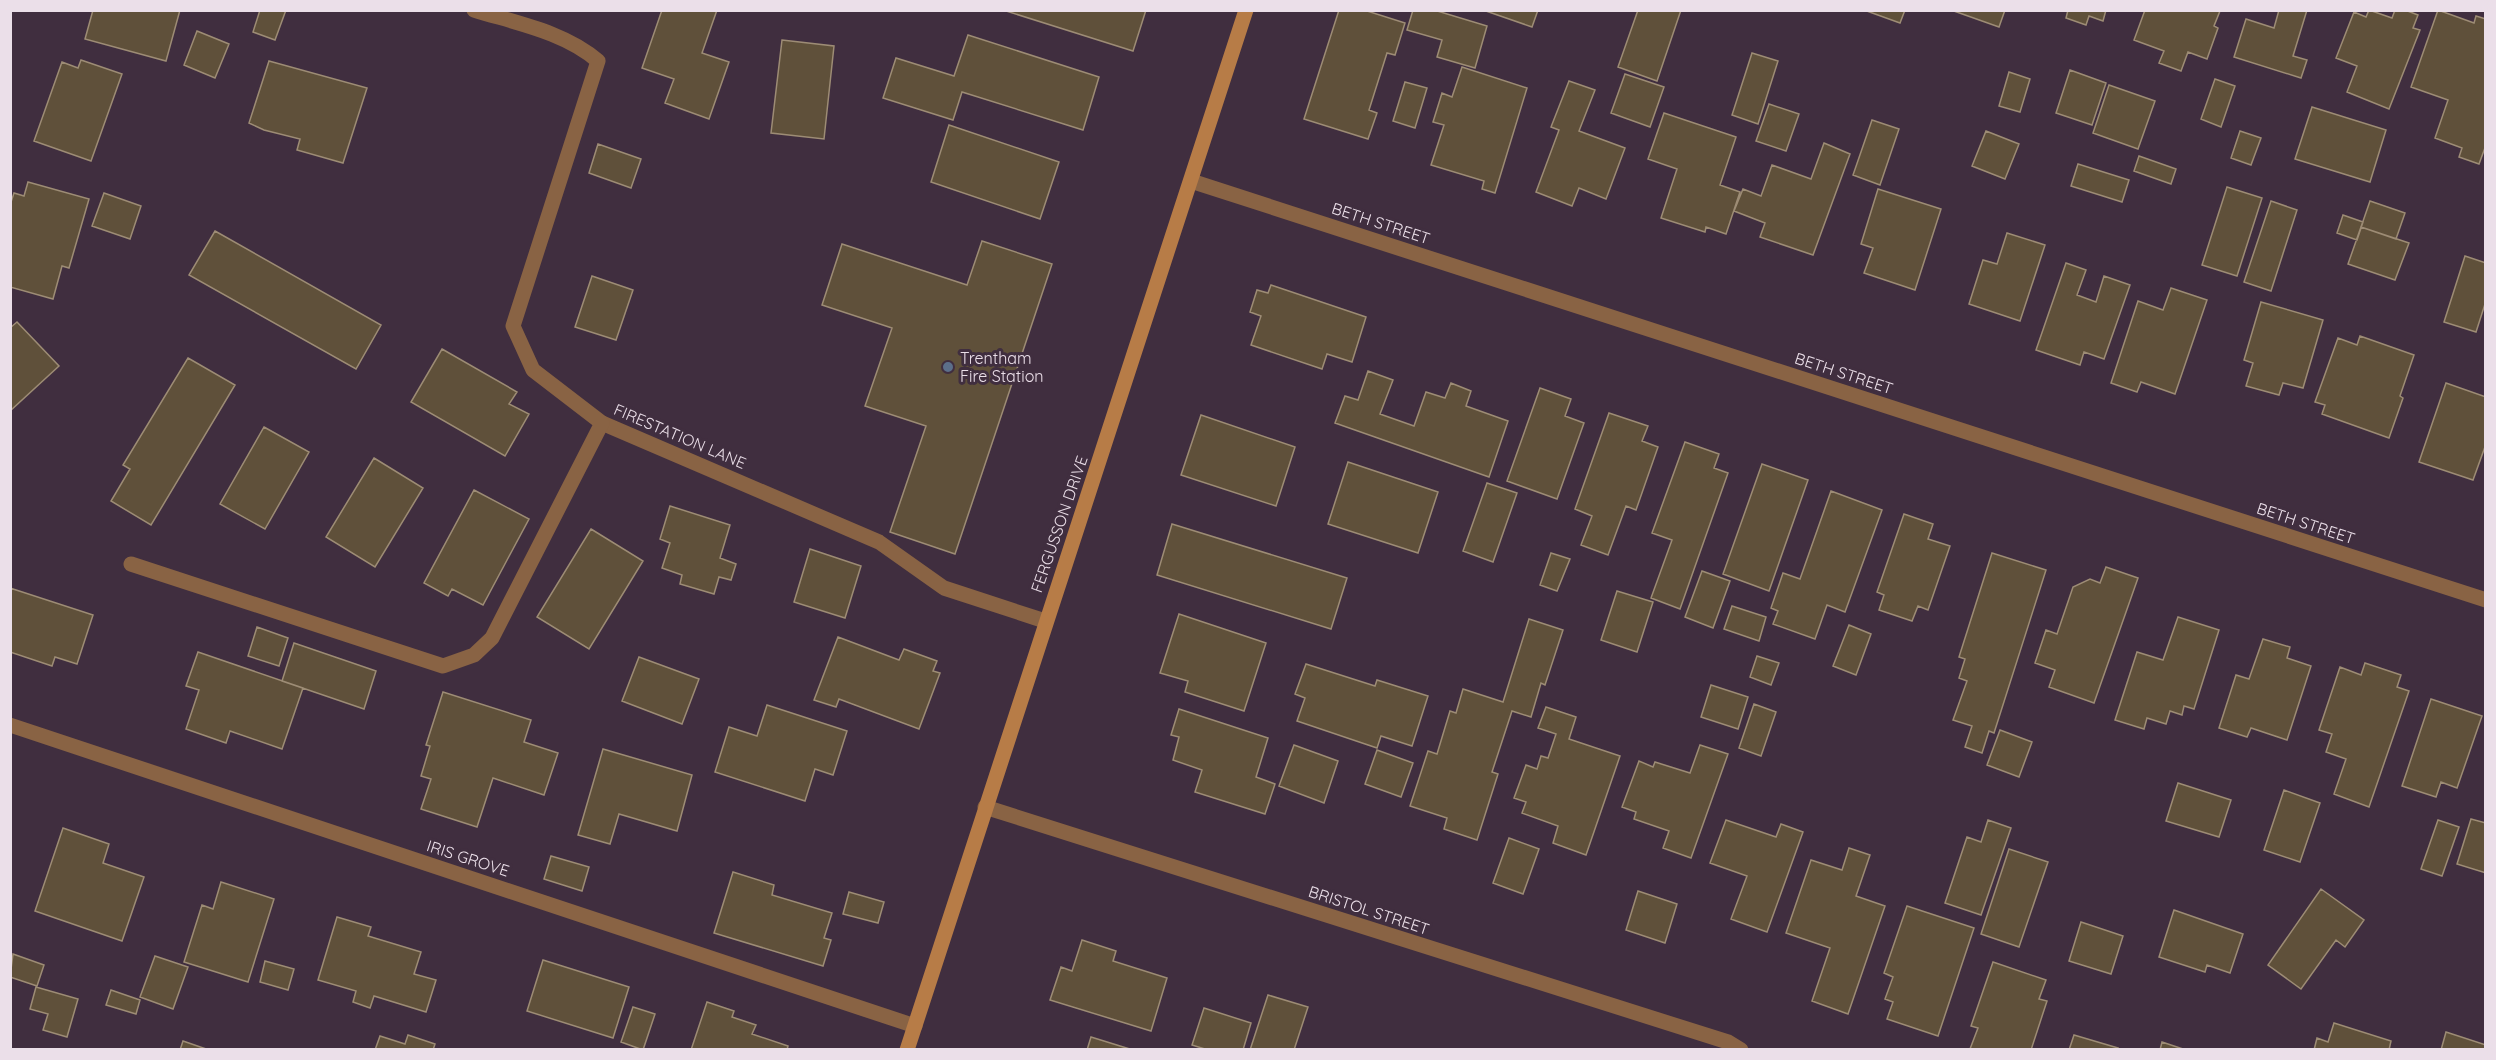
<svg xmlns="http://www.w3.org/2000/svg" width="2496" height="1060" font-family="Quicksand,sans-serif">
<rect width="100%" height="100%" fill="#402e3f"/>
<path fill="#5f503a" stroke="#9d8c75" stroke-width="1.5" d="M 93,10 L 180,10 L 166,61 L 85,39 Z
M 260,10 L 286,10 L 275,40 L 253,32 Z
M 662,10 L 717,10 L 702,53 L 729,62 L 709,119 L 665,103 L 674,79 L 642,68 Z
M 1003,10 L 1146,10 L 1133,51 Z
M 1339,10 L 1364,10 L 1405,23 L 1395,55 L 1387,53 L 1369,110 L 1377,113 L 1368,139 L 1304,119 Z
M 1413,10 L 1434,10 L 1487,26 L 1475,68 L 1437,57 L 1442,40 L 1407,30 Z
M 1483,10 L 1538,10 L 1532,27 Z
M 1638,10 L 1681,10 L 1657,81 L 1618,67 Z
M 1864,10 L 1905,10 L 1900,23 Z
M 1951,10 L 2005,10 L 1999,27 Z
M 2068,10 L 2106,10 L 2103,21 L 2089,16 L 2086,25 L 2066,18 Z
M 2145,10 L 2224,10 L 2220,11 L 2214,26 L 2218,28 L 2207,59 L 2188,52 L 2181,71 L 2159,63 L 2164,51 L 2134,40 Z
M 2279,10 L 2307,10 L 2293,56 L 2307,60 L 2301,78 L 2234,57 L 2246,19 L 2274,28 Z
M 2369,10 L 2392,18 L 2395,10 L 2405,10 L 2418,15 L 2413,28 L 2420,30 L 2389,109 L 2347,92 L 2357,66 L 2336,58 L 2354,12 L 2366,17 Z
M 2438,10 L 2474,23 L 2476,16 L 2486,19 L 2486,145 L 2479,164 L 2459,157 L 2462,148 L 2435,138 L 2448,100 L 2411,87 Z
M 197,31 L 229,44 L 215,78 L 184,65 Z
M 968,35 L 1099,77 L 1083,130 L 962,92 L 953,120 L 883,98 L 896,58 L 954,76 Z
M 782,40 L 834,46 L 824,139 L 771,133 Z
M 1752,53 L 1778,61 L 1758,124 L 1732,115 Z
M 81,60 L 122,74 L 91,161 L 34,141 L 62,62 L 78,68 Z
M 269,61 L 367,88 L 343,163 L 297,150 L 300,139 L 264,130 L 249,123 Z
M 1462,67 L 1527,88 L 1495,193 L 1482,189 L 1484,181 L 1431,165 L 1444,125 L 1433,122 L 1442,93 L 1452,97 Z
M 2070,70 L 2106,83 L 2092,125 L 2056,113 Z
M 2009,72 L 2030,79 L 2020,112 L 1999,106 Z
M 1625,74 L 1664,87 L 1650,127 L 1611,113 Z
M 2215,79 L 2235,86 L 2221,127 L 2201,119 Z
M 1569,81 L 1595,90 L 1579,131 L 1625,148 L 1606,199 L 1579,188 L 1572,206 L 1536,192 L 1559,130 L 1551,127 Z
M 1405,82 L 1427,88 L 1415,128 L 1393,121 Z
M 2109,85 L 2155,101 L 2138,149 L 2093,133 Z
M 1769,104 L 1799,114 L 1786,151 L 1756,141 Z
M 2312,107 L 2386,130 L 2370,182 L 2295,159 Z
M 1664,113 L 1736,137 L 1720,185 L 1740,192 L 1726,234 L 1706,227 L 1705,232 L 1661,218 L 1677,169 L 1648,159 Z
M 1872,120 L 1899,129 L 1880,185 L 1853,175 Z
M 949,125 L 1059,162 L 1040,219 L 931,182 Z
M 1986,131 L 2019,144 L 2005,179 L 1972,166 Z
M 2240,131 L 2261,138 L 2251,165 L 2231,158 Z
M 1824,143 L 1850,154 L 1813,255 L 1760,237 L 1765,223 L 1734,211 L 1743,189 L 1761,196 L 1772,165 L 1811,179 Z
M 598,144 L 641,159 L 631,188 L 589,173 Z
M 2139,156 L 2176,169 L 2171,184 L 2134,171 Z
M 2078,164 L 2129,180 L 2122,202 L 2071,186 Z
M 28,182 L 89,199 L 69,268 L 62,266 L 53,299 L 10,287 L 10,205 L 14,193 L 24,196 Z
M 2227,187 L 2262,198 L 2237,276 L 2202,265 Z
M 1878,189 L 1941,209 L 1915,290 L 1864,273 L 1873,248 L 1861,244 Z
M 104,193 L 141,206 L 130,239 L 92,226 Z
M 2271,201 L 2297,210 L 2271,291 L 2244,282 Z
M 2370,201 L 2405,213 L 2396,239 L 2361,227 Z
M 2343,215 L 2363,222 L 2357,240 L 2337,233 Z
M 2361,227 L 2409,243 L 2395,280 L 2348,264 Z
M 215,231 L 381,325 L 356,369 L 189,275 Z
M 2007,233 L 2045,245 L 2020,321 L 1969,304 L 1983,260 L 1997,264 Z
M 982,241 L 1052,264 L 955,554 L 890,532 L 926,426 L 865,406 L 892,328 L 822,305 L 842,244 L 967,285 Z
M 2465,256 L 2486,263 L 2486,301 L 2476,332 L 2444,322 Z
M 2066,263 L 2086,270 L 2077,295 L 2096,302 L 2104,276 L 2130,285 L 2104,359 L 2084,352 L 2080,365 L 2036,350 Z
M 592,276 L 633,290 L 616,340 L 575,327 Z
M 1271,285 L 1366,317 L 1352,362 L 1327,354 L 1322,369 L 1251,345 L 1261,316 L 1250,312 L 1257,290 L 1268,293 Z
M 2171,288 L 2207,300 L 2175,394 L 2141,382 L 2137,392 L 2111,383 L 2138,301 L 2163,310 Z
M 2261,302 L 2323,320 L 2303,388 L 2283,383 L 2279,395 L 2246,386 L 2253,363 L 2244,360 Z
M 17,322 L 59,366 L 10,411 L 10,328 Z
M 2360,336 L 2414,355 L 2400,396 L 2403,398 L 2389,438 L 2322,414 L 2325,405 L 2315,402 L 2338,338 L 2357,345 Z
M 442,349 L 517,392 L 509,404 L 529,414 L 505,456 L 411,402 Z
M 188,358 L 235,385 L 151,525 L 111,501 L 130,469 L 123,465 Z
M 1368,371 L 1393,380 L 1380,414 L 1414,426 L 1426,392 L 1445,398 L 1451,383 L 1471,391 L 1466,406 L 1508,421 L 1489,477 L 1335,423 L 1345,396 L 1358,400 Z
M 2446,383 L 2486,397 L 2486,444 L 2473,480 L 2419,462 Z
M 1540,388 L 1571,399 L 1565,416 L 1584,423 L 1557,499 L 1507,481 Z
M 1609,413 L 1648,426 L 1642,441 L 1658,447 L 1636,510 L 1626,506 L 1608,555 L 1581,545 L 1592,516 L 1575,509 Z
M 1201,415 L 1295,447 L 1276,506 L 1181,475 Z
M 264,427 L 309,452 L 265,529 L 220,504 Z
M 1685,442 L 1719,454 L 1714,468 L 1728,473 L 1680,609 L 1651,598 L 1672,540 L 1652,533 Z
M 374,458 L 423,488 L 375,567 L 326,537 Z
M 1348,462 L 1438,492 L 1418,553 L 1328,524 Z
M 1762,464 L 1808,480 L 1769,591 L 1723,574 Z
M 1487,483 L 1517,493 L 1493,562 L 1463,551 Z
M 474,490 L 529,519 L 483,605 L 452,589 L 448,596 L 424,583 Z
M 1831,491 L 1882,510 L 1845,612 L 1827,605 L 1815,639 L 1773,624 L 1778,611 L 1771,608 L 1783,573 L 1800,579 Z
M 670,506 L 730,525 L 720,558 L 736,564 L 731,580 L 719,577 L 714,594 L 680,584 L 682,575 L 662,568 L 670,543 L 660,539 Z
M 1904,514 L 1933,524 L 1928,539 L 1950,546 L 1928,610 L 1918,606 L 1912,621 L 1879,610 L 1884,595 L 1877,592 Z
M 1172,524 L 1347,578 L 1331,629 L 1157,575 Z
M 591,529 L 643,561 L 589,649 L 537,617 Z
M 810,549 L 861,566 L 845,618 L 794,602 Z
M 1551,553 L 1570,559 L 1557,591 L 1540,585 Z
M 1992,553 L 2046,570 L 1994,733 L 1989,731 L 1982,753 L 1965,747 L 1972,726 L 1953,720 L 1967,681 L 1959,678 L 1965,659 L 1959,657 Z
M 2106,567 L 2138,578 L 2094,703 L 2049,687 L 2055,670 L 2035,663 L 2046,630 L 2057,634 L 2073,587 L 2090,579 L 2100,583 Z
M 1702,571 L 1730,581 L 1713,628 L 1685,617 Z
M 10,588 L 93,615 L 77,664 L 55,657 L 52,666 L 10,652 Z
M 1617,591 L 1653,602 L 1637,652 L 1601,640 Z
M 1732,606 L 1766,617 L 1759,641 L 1724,629 Z
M 1179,614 L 1266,643 L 1244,711 L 1185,692 L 1188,681 L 1160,673 Z
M 2178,617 L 2219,630 L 2194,709 L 2184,706 L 2182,715 L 2170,711 L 2166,724 L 2147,718 L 2144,729 L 2115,720 L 2137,652 L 2163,660 Z
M 1529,619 L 1563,630 L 1545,685 L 1541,683 L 1531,717 L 1512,711 L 1492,772 L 1498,774 L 1477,840 L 1444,829 L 1447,818 L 1410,806 L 1428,751 L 1437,754 L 1450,711 L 1456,713 L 1463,689 L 1503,702 Z
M 1849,625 L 1871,634 L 1856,675 L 1833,666 Z
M 257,627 L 288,638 L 279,666 L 248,656 Z
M 838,637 L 899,660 L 904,649 L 937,661 L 933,671 L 940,673 L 919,729 L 839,699 L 836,707 L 814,700 Z
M 2263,639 L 2290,647 L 2287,658 L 2311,666 L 2287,740 L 2251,728 L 2247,737 L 2219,728 L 2236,675 L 2249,679 Z
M 294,643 L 376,671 L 364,709 L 282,681 Z
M 198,652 L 303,688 L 282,749 L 230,731 L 226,743 L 186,729 L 199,690 L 186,686 Z
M 1757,656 L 1779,663 L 1771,685 L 1750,677 Z
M 639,657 L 699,679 L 682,724 L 622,701 Z
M 2365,663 L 2401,675 L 2397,687 L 2409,691 L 2369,807 L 2334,794 L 2346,759 L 2326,752 L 2332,734 L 2319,730 L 2340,667 L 2361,675 Z
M 1306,664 L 1375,686 L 1377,680 L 1428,696 L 1412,746 L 1381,736 L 1377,748 L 1297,721 L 1305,698 L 1295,694 Z
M 1711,685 L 1748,697 L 1738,729 L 1701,717 Z
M 443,692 L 531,720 L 524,742 L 558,753 L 544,795 L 493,778 L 477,827 L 421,809 L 431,779 L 421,776 L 430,746 L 426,745 Z
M 2431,699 L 2482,716 L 2457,788 L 2441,782 L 2436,797 L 2402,786 Z
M 1754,704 L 1776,712 L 1761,756 L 1739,748 Z
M 767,705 L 847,731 L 833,775 L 815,769 L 805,801 L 715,772 L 729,727 L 757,736 Z
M 1546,707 L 1576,717 L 1569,739 L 1620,756 L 1586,855 L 1553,843 L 1558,826 L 1522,813 L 1526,802 L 1514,798 L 1526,765 L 1537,769 L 1541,756 L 1548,758 L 1556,734 L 1538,728 Z
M 1179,709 L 1268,738 L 1256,777 L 1275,784 L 1265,814 L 1195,792 L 1202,770 L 1173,760 L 1179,737 L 1171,735 Z
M 2000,730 L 2032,742 L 2019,777 L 1987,765 Z
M 1294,745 L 1338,761 L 1324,803 L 1279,786 Z
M 1700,745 L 1728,754 L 1691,858 L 1663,848 L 1669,831 L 1634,819 L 1636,812 L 1622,807 L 1639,761 L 1653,767 L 1655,762 L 1690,773 Z
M 603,749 L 692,775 L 677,831 L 619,814 L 610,844 L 578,835 Z
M 1377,750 L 1413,763 L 1401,797 L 1365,784 Z
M 2178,783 L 2231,800 L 2219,837 L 2166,821 Z
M 2284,790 L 2320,803 L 2300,862 L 2264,850 Z
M 2471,819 L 2486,823 L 2486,873 L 2457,864 Z
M 1726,820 L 1776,837 L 1781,824 L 1803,832 L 1767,932 L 1731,919 L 1747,876 L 1710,863 Z
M 1988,820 L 2011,828 L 1981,915 L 1945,903 L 1967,837 L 1981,842 Z
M 2438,820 L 2459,827 L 2442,876 L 2421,869 Z
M 63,828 L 109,844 L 103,863 L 144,877 L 122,941 L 35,911 Z
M 1509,838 L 1539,849 L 1523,894 L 1493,883 Z
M 1849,848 L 1870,855 L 1856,896 L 1885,906 L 1848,1014 L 1812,1001 L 1830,948 L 1786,933 L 1811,860 L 1842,870 Z
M 2009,849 L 2048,862 L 2019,947 L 1981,934 Z
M 551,856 L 589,867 L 582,891 L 544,879 Z
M 733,872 L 774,885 L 772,895 L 832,913 L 824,938 L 831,940 L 823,966 L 714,933 Z
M 221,882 L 274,899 L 248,982 L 184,962 L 202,905 L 213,909 Z
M 2321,889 L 2364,920 L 2345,947 L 2336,940 L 2301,989 L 2268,965 Z
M 1638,891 L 1677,904 L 1665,943 L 1626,930 Z
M 849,892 L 884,902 L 878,923 L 843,914 Z
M 1907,906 L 1974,928 L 1938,1036 L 1887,1019 L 1893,1002 L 1885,999 L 1893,977 L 1884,973 Z
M 2174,910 L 2243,934 L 2230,973 L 2207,965 L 2205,972 L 2159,957 Z
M 337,917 L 371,927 L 368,936 L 421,952 L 414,974 L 436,980 L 426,1012 L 374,996 L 370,1008 L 353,1002 L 356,991 L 318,980 Z
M 2081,922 L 2123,936 L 2111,974 L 2069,961 Z
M 1082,940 L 1116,951 L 1113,961 L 1167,978 L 1151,1031 L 1050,1000 L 1061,967 L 1072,971 Z
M 13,954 L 44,965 L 37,986 L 10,977 Z
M 155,956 L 188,967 L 173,1009 L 140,997 Z
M 543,960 L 629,987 L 613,1038 L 527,1011 Z
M 265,961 L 294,969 L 288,990 L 260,982 Z
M 1993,962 L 2046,980 L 2039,999 L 2047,1001 L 2031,1050 L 1970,1049 L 1978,1028 L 1971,1026 Z
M 36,987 L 78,999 L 67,1037 L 43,1030 L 48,1014 L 30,1009 Z
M 111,990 L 140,1000 L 136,1014 L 106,1005 Z
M 1268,995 L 1308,1007 L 1294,1050 L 1250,1050 Z
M 707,1002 L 734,1011 L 732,1017 L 756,1025 L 752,1034 L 788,1046 L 787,1050 L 691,1050 Z
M 633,1007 L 655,1014 L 643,1050 L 621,1042 Z
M 1204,1008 L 1251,1023 L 1243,1050 L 1208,1050 L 1192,1045 Z
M 2334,1023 L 2391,1041 L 2389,1050 L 2314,1050 L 2317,1038 L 2328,1042 Z
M 2446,1032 L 2486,1045 L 2486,1050 L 2441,1050 Z
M 408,1035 L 435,1044 L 433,1050 L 375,1050 L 380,1036 L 405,1044 Z
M 2074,1035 L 2118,1048 L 2117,1050 L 2069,1050 Z
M 1091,1037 L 1133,1050 L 1087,1050 Z
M 183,1041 L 209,1050 L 180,1050 Z
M 2162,1042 L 2186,1050 L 2160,1050 Z"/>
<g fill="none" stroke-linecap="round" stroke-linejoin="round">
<path stroke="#896344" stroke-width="15" d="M 602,423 L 879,542 L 944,588 L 1045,621"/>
<path stroke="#896344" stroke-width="15" d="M 1191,181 L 2486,600
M 131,564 L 443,666 L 474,655 L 492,638 L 602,423 L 533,370 L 513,326 L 598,61 C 565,32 516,23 474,10
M 10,725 L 915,1026
M 985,807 L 1728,1042 L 1741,1050"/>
<path stroke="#b77c47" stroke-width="15" d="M 907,1050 L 1246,10"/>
</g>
<circle fill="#5c6f8a" stroke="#402e3f" stroke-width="2" cx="948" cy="367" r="6"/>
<g text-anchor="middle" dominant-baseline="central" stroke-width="6" stroke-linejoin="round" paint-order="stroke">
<g font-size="16" fill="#ebdfe9" stroke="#402e3f">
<text transform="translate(1381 223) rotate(18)">BETH STREET</text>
<text transform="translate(1844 373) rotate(18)">BETH STREET</text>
<text transform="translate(680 436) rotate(23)">FIRESTATION LANE</text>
<text transform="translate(2306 523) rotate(18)">BETH STREET</text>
<text transform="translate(1059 524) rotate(-71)">FERGUSSON DRIVE</text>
<text transform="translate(468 858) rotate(18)">IRIS GROVE</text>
<text transform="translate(1369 910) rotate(18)">BRISTOL STREET</text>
</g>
<g font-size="16" fill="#ebdfe9" stroke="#402e3f" text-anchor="start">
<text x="960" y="358">Trentham<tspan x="960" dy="18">Fire Station</tspan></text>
</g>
</g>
<rect width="2496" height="1060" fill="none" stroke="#ebdfe9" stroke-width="24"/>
</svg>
